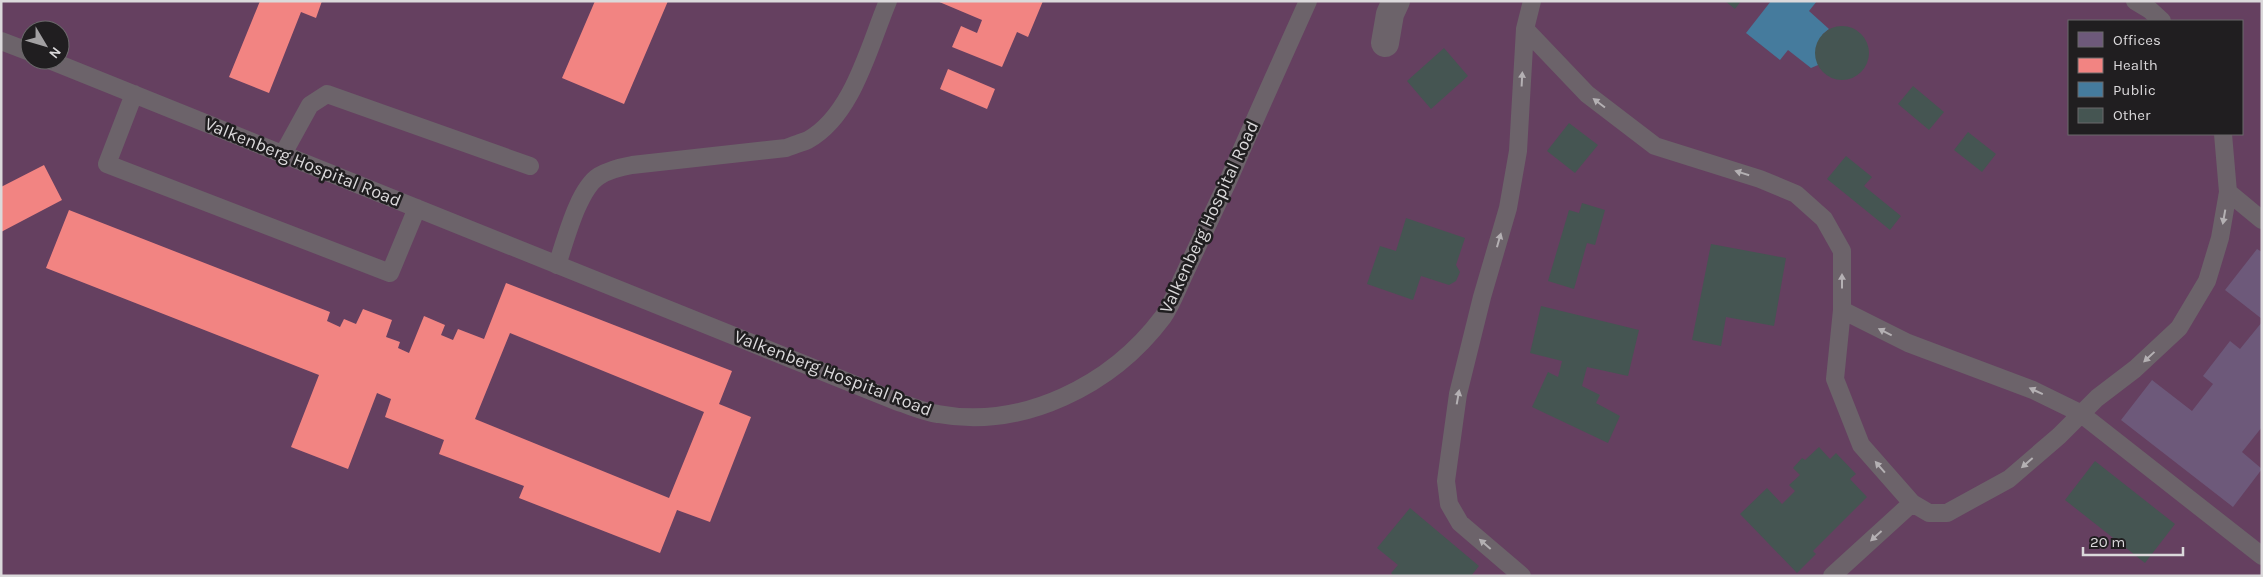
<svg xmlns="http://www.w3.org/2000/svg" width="2263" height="577" font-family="Karla,sans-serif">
<rect width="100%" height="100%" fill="#393738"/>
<path fill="#654060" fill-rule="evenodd" d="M 1,1 L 2262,1 L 2262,576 L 1,576 ZM 2069,21 L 2242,21 L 2242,134 L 2069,134 ZM 30,30 L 60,30 L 60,60 L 30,60 Z"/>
<path fill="#6d597a" d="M 2257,249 L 2262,252 L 2262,319 L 2225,290 Z
M 2262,322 L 2262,427 L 2242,452 L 2262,469 L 2233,507 L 2121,420 L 2152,380 L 2192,411 L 2213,384 L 2203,376 L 2230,341 L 2240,349 Z"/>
<path fill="#f28482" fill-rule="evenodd" d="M 260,1 L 322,1 L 316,18 L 301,12 L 269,93 L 229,77 Z
M 595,1 L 668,1 L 624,104 L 562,78 Z
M 937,1 L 1043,1 L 1028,37 L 1017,32 L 1002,67 L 952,47 L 961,26 L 977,33 L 982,20 Z
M 948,69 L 995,89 L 987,109 L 940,89 Z
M 44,165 L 62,200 L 1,232 L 1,187 Z
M 69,210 L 330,312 L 327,321 L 340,327 L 344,319 L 356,324 L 363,309 L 392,320 L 386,337 L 400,342 L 398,348 L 409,353 L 424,316 L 445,325 L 441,335 L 453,340 L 458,329 L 484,339 L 506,283 L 732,371 L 719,404 L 751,417 L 710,522 L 677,510 L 660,553 L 519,498 L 524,486 L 439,454 L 444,440 L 385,417 L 391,399 L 377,393 L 348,469 L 291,447 L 319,375 L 46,268 ZM 510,333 L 704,412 L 669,498 L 475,419 Z"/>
<path fill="#457b9d" d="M 1771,1 L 1817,1 L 1809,11 L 1829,29 L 1823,34 L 1817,45 L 1816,52 L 1818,65 L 1811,68 L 1788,50 L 1780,60 L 1746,33 Z"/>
<path fill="#455552" d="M 1725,1 L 1741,1 L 1735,9 Z
M1815 53a27 27 0 1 1 54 0a27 27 0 1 1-54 0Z
M 1444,48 L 1468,76 L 1431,109 L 1407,81 Z
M 1913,86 L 1944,112 L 1929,130 L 1898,104 Z
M 1569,123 L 1598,145 L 1575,173 L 1547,151 Z
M 1968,132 L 1996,154 L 1982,172 L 1954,150 Z
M 1846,156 L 1872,177 L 1864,186 L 1901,216 L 1890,230 L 1827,179 Z
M 1582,203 L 1605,210 L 1595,245 L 1587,243 L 1574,289 L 1548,281 L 1569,210 L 1579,213 Z
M 1406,218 L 1465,238 L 1456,265 L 1460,272 L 1456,281 L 1449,285 L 1421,276 L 1413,300 L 1367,284 L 1380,246 L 1396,251 Z
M 1711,244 L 1786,258 L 1774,326 L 1726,317 L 1721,346 L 1692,340 Z
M 1541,306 L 1639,330 L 1628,376 L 1587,367 L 1582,386 L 1600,395 L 1596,403 L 1620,416 L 1608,443 L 1532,407 L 1548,372 L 1558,377 L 1562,361 L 1530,353 Z
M 1819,447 L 1830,459 L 1836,453 L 1856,474 L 1850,479 L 1867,497 L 1813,551 L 1816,554 L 1797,573 L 1740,514 L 1767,488 L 1782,504 L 1795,491 L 1789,485 L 1800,475 L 1793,468 L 1802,458 L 1805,460 Z
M 2095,461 L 2175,524 L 2145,563 L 2065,500 Z
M 1410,508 L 1479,566 L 1471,576 L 1394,576 L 1391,573 L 1398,565 L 1377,548 Z"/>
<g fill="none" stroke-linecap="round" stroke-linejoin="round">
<path stroke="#6c636a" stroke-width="18" d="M 2135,1 L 2150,10 L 2162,21
M 1525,29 L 1587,94 L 1655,146 L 1760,179 L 1796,194 L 1824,219 L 1842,251 L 1842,310 L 1835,379 L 1861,445 L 1912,503 L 1929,513 L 1947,513 L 2009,479 L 2059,436 L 2097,398 L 2135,369 L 2179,328 L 2207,281 L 2220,238 L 2228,192 L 2223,134
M 1,41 L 30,52
M 49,60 L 898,402 C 911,406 925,412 938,414 C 1023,430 1112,385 1163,317 C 1171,306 1177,290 1183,277 C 1198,245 1213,213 1228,181 C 1254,121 1281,61 1308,1
M 134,94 L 107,164 L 390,273 L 417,208
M 283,154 L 310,105 L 327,94 L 530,166
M 2228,192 L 2262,220
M 557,265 C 565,242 578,189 599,176 C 609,170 621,167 632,165 L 786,148 C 793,145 801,143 808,140 C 853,115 869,46 888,1
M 1842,310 L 1908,343 L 2033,390 L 2080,413 L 2262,556
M 1522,576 L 1460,523 L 1449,504 L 1446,481 L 1458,394 L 1482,297 L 1508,208 L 1518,151 L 1525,29 L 1532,1
M 1832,576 L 1912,503"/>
<path stroke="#6c636a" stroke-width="28" d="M 1385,43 L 1390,14 L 1396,1"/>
</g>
<defs><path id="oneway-solid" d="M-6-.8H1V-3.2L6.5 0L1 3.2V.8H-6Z" transform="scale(1.25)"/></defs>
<g fill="#b4b0b3">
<use href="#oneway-solid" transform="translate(1522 79) rotate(-87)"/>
<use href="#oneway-solid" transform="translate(1599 103) rotate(-143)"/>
<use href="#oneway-solid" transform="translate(1742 173) rotate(-163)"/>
<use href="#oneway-solid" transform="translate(2224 217) rotate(100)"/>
<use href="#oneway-solid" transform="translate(1499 240) rotate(-74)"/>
<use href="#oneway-solid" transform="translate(1842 281) rotate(-90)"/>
<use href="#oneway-solid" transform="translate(1885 332) rotate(-153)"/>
<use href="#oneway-solid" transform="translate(2149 357) rotate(137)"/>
<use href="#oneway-solid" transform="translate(2036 391) rotate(-155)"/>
<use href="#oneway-solid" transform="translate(1458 397) rotate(-80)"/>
<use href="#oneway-solid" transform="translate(2027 463) rotate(139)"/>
<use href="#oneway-solid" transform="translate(1880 467) rotate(-131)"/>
<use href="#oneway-solid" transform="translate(1876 536) rotate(138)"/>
<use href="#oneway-solid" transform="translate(1485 544) rotate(-139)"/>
</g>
<g text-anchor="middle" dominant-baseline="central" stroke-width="5" stroke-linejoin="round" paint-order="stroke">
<g font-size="18" fill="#dbd9db" stroke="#201e20">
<text transform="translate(303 162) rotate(22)">Valkenberg Hospital Road</text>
<text transform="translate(1209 217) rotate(-65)">Valkenberg Hospital Road</text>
<text transform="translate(833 373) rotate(21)">Valkenberg Hospital Road</text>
</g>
</g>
<rect width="2263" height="577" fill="none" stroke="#dbd9db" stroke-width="5"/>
<rect x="2068" y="20" width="175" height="115" fill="#201e20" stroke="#6b696b"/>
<rect x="2078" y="32" width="25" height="15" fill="#6d597a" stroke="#6b696b"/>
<text x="2113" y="45" font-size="15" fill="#dbd9db">Offices</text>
<rect x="2078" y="58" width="25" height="15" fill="#f28482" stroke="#6b696b"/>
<text x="2113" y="70" font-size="15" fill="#dbd9db">Health</text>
<rect x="2078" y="82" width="25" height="15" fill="#457b9d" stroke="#6b696b"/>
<text x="2113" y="95" font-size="15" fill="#dbd9db">Public</text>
<rect x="2078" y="108" width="25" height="15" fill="#455552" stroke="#6b696b"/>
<text x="2113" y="120" font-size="15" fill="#dbd9db">Other</text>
<g transform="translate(45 45) rotate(128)"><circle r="24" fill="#201e20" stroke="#6b696b"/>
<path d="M0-4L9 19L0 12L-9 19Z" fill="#a2a0a2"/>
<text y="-8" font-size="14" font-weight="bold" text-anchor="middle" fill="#dbd9db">N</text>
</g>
<path d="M2083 547v8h100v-8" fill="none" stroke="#dbd9db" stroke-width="2.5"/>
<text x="2090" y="547" font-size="15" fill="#dbd9db" stroke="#201e20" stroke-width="4" paint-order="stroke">20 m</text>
</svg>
